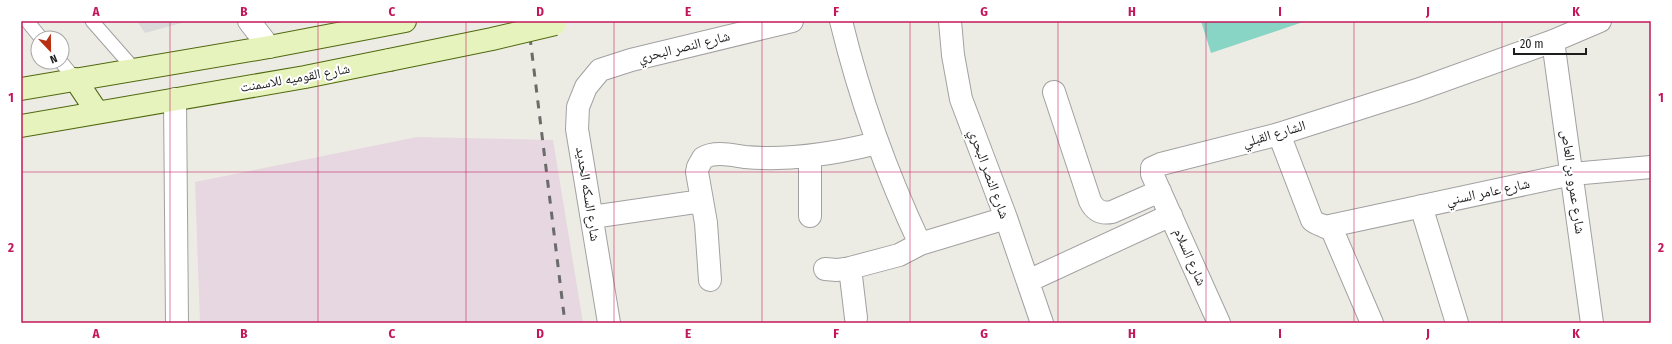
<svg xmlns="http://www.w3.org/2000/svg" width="1672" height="344" font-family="'Fira Sans Condensed','Noto Naskh Arabic',sans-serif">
<rect width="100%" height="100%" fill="#edece4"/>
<path fill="#dbdada" d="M 137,21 L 189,21 L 145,33 Z"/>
<path fill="#e6d7e0" d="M 417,137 L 553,140 L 583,323 L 200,323 L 195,182 Z"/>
<path fill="#89d5c5" d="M 1201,21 L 1306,21 L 1211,53 Z"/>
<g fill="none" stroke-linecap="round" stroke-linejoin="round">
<g stroke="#a1a1a1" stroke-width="15">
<path id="service" d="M 27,21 L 41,38
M 92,21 L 135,70
M 61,62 L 75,79"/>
</g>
<g stroke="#a1a1a1" stroke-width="24">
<path id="minor" d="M 249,21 L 269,47
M 841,21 C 860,99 886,172 920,244
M 950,21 L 953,55 L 961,99 L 1006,218 L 1042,323
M 1553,41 L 1592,323
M 1054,92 L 1090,201 C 1095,211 1102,214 1112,212 L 1160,191
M 175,99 L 177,323
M 1279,134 L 1312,220 C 1318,226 1328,225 1333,232 L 1372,323
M 810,157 L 810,216
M 1421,206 L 1457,323
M 592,217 L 702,201
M 1325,227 L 1572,174 L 1651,167
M 850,268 L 856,318
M 825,269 L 837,270 L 850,268 L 899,255 L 920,244 L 1006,218
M 710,280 L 706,223 L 697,172 L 698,167 L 703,158 C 715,151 731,155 745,157 C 790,161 833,154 877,143
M 1028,281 L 1171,215
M 609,323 L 577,129 L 578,107 L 586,87 L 600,70 L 631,60 L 792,21
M 1219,323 L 1152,174 L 1152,168 L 1161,164 L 1279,134 L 1417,90 L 1553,41 L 1600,21"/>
</g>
<g stroke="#50690f" stroke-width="24">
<path id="secondary" d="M 75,79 L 97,112
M 21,89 L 269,47 L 405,21
M 21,126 L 305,77 L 389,60"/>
</g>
<use href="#service" stroke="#fff" stroke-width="13"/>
<use href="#minor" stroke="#fff" stroke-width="22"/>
<use href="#secondary" stroke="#e7f3bd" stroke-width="22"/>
<path stroke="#6b6b6b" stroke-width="3" stroke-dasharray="8 8" stroke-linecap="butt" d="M 528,21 L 565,323"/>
<g stroke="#50690f" stroke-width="24" stroke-linecap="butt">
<path id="secondary-bridge" d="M 389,60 L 492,39 L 555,24"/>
</g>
<use href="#secondary-bridge" stroke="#e7f3bd" stroke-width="22"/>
</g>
<path fill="none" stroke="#c2185b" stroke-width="1" stroke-opacity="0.55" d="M 170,21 L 170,323M 318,21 L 318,323M 466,21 L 466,323M 614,21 L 614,323M 762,21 L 762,323M 910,21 L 910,323M 1058,21 L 1058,323M 1206,21 L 1206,323M 1354,21 L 1354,323M 1502,21 L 1502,323M 21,172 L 1651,172"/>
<g text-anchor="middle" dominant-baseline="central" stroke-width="4" stroke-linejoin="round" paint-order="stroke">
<g font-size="14" fill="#1d1d1d" stroke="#fff">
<text transform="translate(684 47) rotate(-14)">شارع النصر البحري</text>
<text transform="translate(295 78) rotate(-10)">شارع القوميه للاسمنت</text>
<text transform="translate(1274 134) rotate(-16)">الشارع القبلي</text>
<text transform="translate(989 174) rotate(70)">شارع النصر البحري</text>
<text transform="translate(1573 182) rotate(82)">شارع عمرو بن العاص</text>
<text transform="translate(1488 192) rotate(-12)">شارع عامر السني</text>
<text transform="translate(588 194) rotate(81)">شارع السكه الحديد</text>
<text transform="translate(1190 257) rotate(66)">شارع السلام</text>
</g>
</g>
<rect width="1672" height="344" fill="none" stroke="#ffffff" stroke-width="44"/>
<g transform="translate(50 50) rotate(158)"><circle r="19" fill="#ffffff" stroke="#a5a5a5"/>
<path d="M0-3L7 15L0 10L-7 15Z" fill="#b73013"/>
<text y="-6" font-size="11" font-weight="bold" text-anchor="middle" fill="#1d1d1d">N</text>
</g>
<path d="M1514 48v6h72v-6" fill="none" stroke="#1d1d1d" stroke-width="2"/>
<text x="1520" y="48" font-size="12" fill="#1d1d1d" stroke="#ffffff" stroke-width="3" paint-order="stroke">20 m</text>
<rect x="22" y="22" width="1628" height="300" fill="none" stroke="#c2185b" stroke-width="1.5"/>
<g font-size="13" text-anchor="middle" font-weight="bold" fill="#c2185b">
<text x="96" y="16">A</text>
<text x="244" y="16">B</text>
<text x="392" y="16">C</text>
<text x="540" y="16">D</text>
<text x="688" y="16">E</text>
<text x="836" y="16">F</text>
<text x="984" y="16">G</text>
<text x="1132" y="16">H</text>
<text x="1280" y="16">I</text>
<text x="1428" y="16">J</text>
<text x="1576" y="16">K</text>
<text x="11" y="102">1</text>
<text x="1661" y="102">1</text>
<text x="11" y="252">2</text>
<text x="1661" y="252">2</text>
<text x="96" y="338">A</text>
<text x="244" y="338">B</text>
<text x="392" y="338">C</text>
<text x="540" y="338">D</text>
<text x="688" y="338">E</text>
<text x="836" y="338">F</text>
<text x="984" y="338">G</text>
<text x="1132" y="338">H</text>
<text x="1280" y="338">I</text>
<text x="1428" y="338">J</text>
<text x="1576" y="338">K</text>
</g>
</svg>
